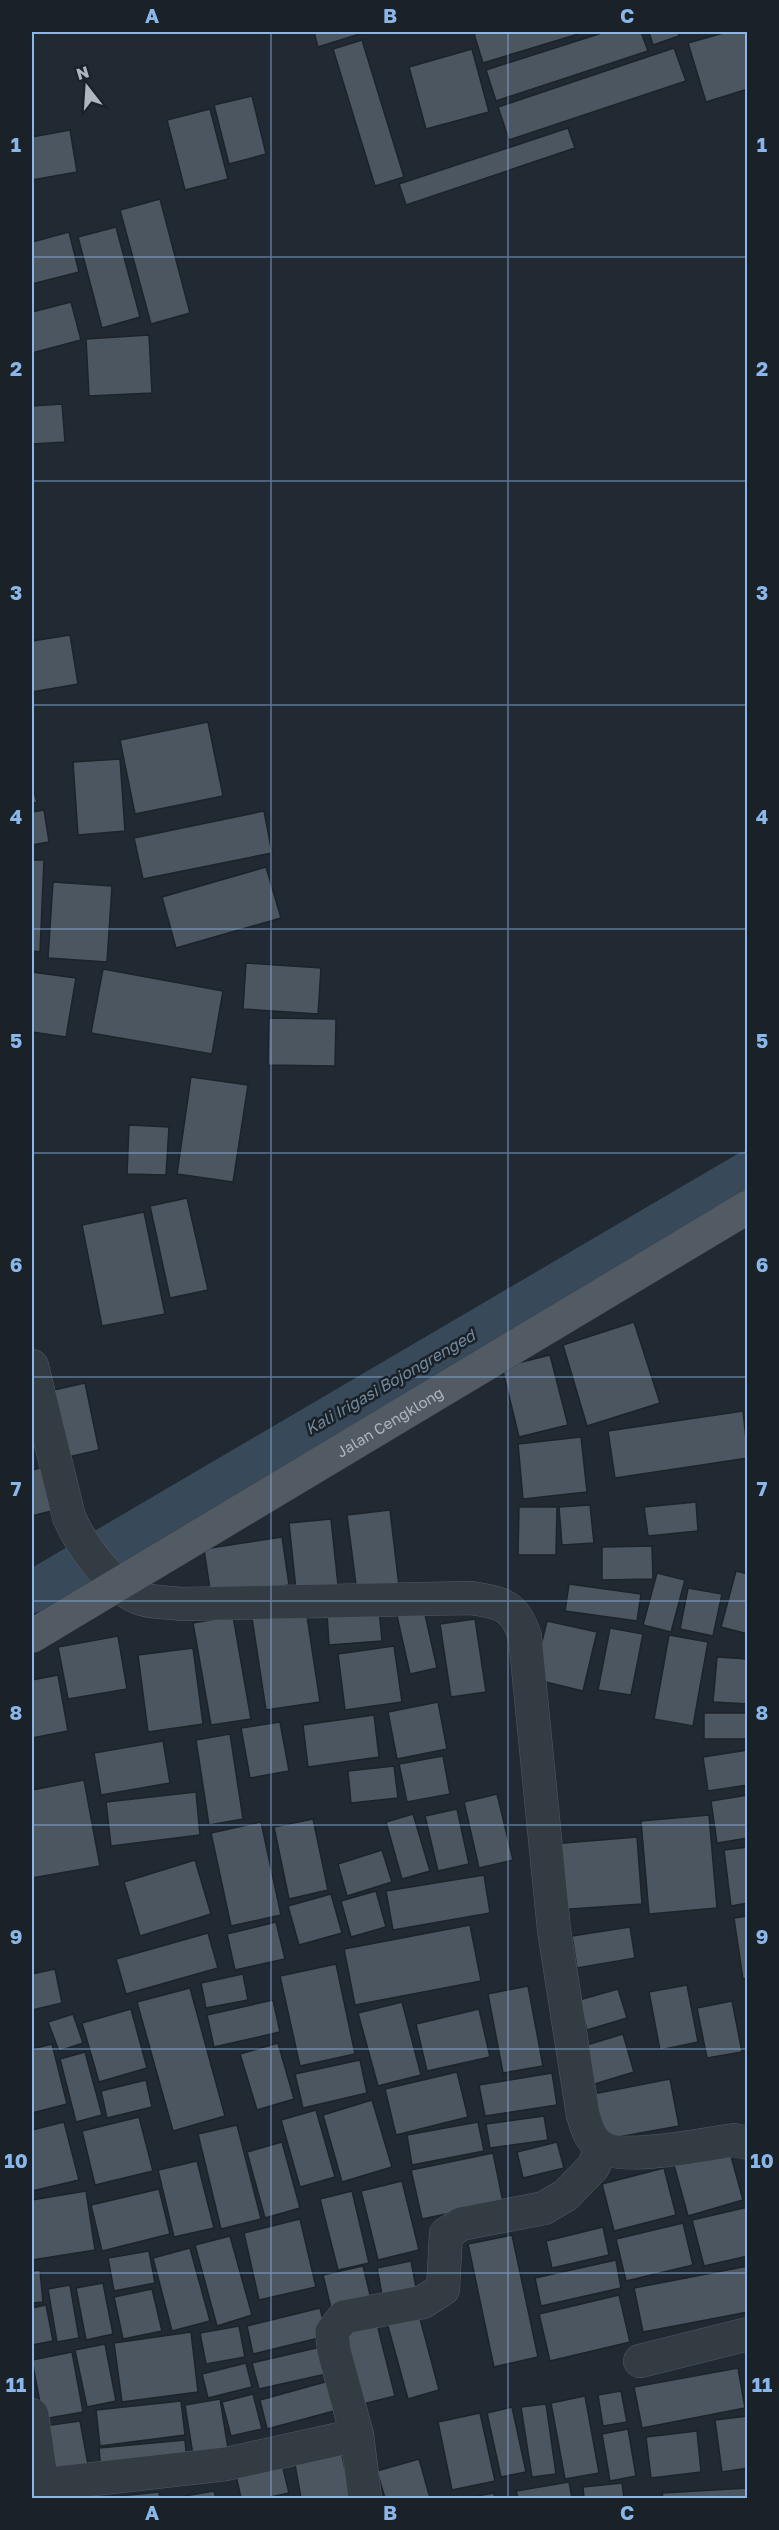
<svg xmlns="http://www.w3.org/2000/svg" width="779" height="2530" font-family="'Golos Text',sans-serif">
<rect width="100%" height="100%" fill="#212a32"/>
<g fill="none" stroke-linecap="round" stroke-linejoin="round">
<path stroke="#38495a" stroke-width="42" d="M 32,1592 L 748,1172"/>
</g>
<path fill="#4c5661" stroke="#1c232a" stroke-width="1.5" d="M 314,32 L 366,32 L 318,47 Z
M 482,32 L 585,32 L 483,63 L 474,34 Z
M 605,32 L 641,32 L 648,51 L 496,101 L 486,70 Z
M 649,32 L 677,32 L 679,36 L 653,45 Z
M 727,32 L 748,32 L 748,89 L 706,102 L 688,43 Z
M 362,40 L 404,177 L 375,186 L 333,49 Z
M 674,48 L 686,81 L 509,140 L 498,107 Z
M 472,49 L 489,112 L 426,129 L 409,67 Z
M 252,96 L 266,154 L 229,164 L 214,105 Z
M 210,109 L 228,179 L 185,190 L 167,120 Z
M 568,128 L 575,148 L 406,205 L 399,184 Z
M 70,130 L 77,172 L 32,180 L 32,137 Z
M 160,199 L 190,313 L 151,324 L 120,210 Z
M 116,227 L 140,317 L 102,328 L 78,237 Z
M 69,232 L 79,272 L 32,284 L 32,242 Z
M 71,302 L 81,340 L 32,353 L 32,312 Z
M 149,335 L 152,393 L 89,396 L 86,339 Z
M 62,404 L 65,442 L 32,444 L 32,406 Z
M 70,635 L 78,684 L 32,692 L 32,641 Z
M 208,722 L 223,796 L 135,814 L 120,740 Z
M 120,759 L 125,831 L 78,835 L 73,762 Z
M 32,784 L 37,802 L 32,804 Z
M 44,810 L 49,842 L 32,845 L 32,812 Z
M 264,811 L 272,853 L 143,879 L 134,838 Z
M 32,860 L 44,860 L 40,952 L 32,951 Z
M 266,867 L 281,918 L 176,948 L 162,897 Z
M 53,882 L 112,886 L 107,962 L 48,958 Z
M 246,963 L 321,968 L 318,1014 L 243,1009 Z
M 103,969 L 223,991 L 212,1054 L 91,1033 Z
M 32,972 L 76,978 L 66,1037 L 32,1032 Z
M 269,1018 L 336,1019 L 335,1066 L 268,1065 Z
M 191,1077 L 248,1085 L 233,1182 L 177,1174 Z
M 129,1125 L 169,1127 L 166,1175 L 127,1174 Z
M 187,1198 L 208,1290 L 170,1298 L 150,1206 Z
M 144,1212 L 165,1314 L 102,1326 L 82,1225 Z
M 634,1322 L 660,1403 L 587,1426 L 563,1345 Z
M 550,1355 L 568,1425 L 519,1437 L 502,1367 Z
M 85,1383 L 99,1450 L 59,1459 L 45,1392 Z
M 743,1411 L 748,1458 L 615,1478 L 608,1431 Z
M 581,1437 L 587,1492 L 523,1499 L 518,1444 Z
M 48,1466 L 59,1509 L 32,1516 L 32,1470 Z
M 696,1502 L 698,1531 L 648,1536 L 644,1507 Z
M 590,1505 L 594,1543 L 562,1545 L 559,1507 Z
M 519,1507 L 557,1507 L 556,1555 L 518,1555 Z
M 390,1510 L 399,1586 L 357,1592 L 347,1515 Z
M 331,1519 L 338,1585 L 296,1590 L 289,1523 Z
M 282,1537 L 289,1585 L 211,1596 L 204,1549 Z
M 652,1546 L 653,1579 L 602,1580 L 602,1547 Z
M 736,1571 L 748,1574 L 748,1634 L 721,1627 Z
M 657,1573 L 685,1580 L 671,1632 L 643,1625 Z
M 569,1584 L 641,1594 L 637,1621 L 565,1611 Z
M 688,1588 L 722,1594 L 713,1636 L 680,1629 Z
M 379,1608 L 382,1641 L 329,1645 L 327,1613 Z
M 306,1610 L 320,1702 L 266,1710 L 252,1618 Z
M 424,1610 L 437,1668 L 410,1674 L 397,1616 Z
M 233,1616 L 251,1719 L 211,1725 L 193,1623 Z
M 475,1619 L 486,1692 L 451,1697 L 440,1624 Z
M 547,1621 L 597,1632 L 583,1691 L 533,1679 Z
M 610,1628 L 643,1634 L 631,1695 L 598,1690 Z
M 669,1635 L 708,1642 L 693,1726 L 654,1719 Z
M 118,1636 L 127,1689 L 68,1699 L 58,1647 Z
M 394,1646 L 402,1702 L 345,1710 L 338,1654 Z
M 193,1648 L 203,1724 L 148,1732 L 138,1655 Z
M 717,1657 L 748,1659 L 748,1704 L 713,1702 Z
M 58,1675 L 68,1731 L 32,1738 L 32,1680 Z
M 438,1702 L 447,1749 L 397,1759 L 388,1712 Z
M 704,1713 L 748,1713 L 748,1739 L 704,1739 Z
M 374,1715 L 379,1757 L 308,1767 L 303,1725 Z
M 280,1722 L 289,1771 L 250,1778 L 241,1728 Z
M 230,1734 L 243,1819 L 209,1825 L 196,1740 Z
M 163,1741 L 170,1783 L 101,1795 L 94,1753 Z
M 748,1750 L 748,1785 L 708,1791 L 703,1757 Z
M 443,1756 L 450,1794 L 407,1802 L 399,1764 Z
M 394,1766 L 398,1798 L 351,1803 L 348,1771 Z
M 84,1780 L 100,1866 L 32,1878 L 32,1790 Z
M 196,1792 L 200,1835 L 111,1846 L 106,1802 Z
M 497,1794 L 513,1860 L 479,1868 L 464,1802 Z
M 748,1795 L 748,1838 L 717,1843 L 711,1801 Z
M 457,1809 L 469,1864 L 438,1871 L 425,1816 Z
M 413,1814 L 430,1871 L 402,1879 L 386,1822 Z
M 709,1815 L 717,1908 L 649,1914 L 641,1821 Z
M 313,1819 L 328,1890 L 289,1899 L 274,1827 Z
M 261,1822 L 281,1915 L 231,1926 L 211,1833 Z
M 637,1837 L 642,1904 L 556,1910 L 552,1844 Z
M 748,1847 L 748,1903 L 731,1906 L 724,1850 Z
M 382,1850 L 392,1882 L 347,1896 L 338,1864 Z
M 195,1860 L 211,1914 L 140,1936 L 124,1882 Z
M 484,1875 L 490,1913 L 393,1930 L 386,1891 Z
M 376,1891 L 386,1927 L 351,1937 L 341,1901 Z
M 331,1894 L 342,1933 L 299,1945 L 288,1906 Z
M 748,1916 L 748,1978 L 743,1979 L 734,1918 Z
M 276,1922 L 285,1959 L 235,1970 L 227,1934 Z
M 470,1925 L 481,1981 L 355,2005 L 344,1949 Z
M 630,1927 L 635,1958 L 577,1968 L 572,1936 Z
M 208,1933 L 218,1968 L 126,1994 L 116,1959 Z
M 336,1964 L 355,2054 L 300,2066 L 280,1976 Z
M 55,1969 L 62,2003 L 32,2010 L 32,1974 Z
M 243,1974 L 248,2000 L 206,2008 L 201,1983 Z
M 687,1985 L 698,2042 L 660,2050 L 649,1992 Z
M 528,1986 L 543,2066 L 503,2073 L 488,1994 Z
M 190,1988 L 225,2116 L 173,2131 L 137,2002 Z
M 618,1989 L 627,2018 L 587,2030 L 579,2000 Z
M 273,2000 L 280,2032 L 214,2047 L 207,2015 Z
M 732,2001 L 742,2052 L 707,2058 L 697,2008 Z
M 402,2002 L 421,2075 L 378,2086 L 358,2013 Z
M 131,2009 L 147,2068 L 99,2082 L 82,2023 Z
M 479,2009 L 490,2057 L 427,2071 L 416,2024 Z
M 73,2014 L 83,2043 L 59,2051 L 48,2022 Z
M 623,2034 L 634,2072 L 588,2086 L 577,2048 Z
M 278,2043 L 294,2099 L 257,2110 L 240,2054 Z
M 52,2044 L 67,2104 L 32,2113 L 32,2049 Z
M 85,2052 L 102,2115 L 76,2122 L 60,2059 Z
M 360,2060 L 367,2093 L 303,2108 L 295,2074 Z
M 457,2072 L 468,2117 L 396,2135 L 385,2089 Z
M 552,2073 L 557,2105 L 485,2116 L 479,2085 Z
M 670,2079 L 679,2126 L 596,2141 L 588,2095 Z
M 146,2080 L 152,2107 L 107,2118 L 101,2091 Z
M 372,2100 L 392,2167 L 342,2182 L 323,2115 Z
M 316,2110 L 335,2177 L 300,2187 L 281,2120 Z
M 544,2116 L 548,2140 L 490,2148 L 486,2124 Z
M 139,2117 L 153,2171 L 95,2185 L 82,2131 Z
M 64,2122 L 79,2180 L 32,2191 L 32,2130 Z
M 478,2122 L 484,2151 L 412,2165 L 407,2135 Z
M 237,2125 L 261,2219 L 221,2229 L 198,2134 Z
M 282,2142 L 300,2208 L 265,2218 L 247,2152 Z
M 557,2142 L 564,2168 L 523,2178 L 517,2152 Z
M 729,2149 L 743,2200 L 688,2216 L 674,2165 Z
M 493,2153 L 503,2202 L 422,2219 L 411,2170 Z
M 197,2161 L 214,2228 L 174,2237 L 158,2170 Z
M 664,2168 L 676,2215 L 614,2231 L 602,2184 Z
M 402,2181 L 419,2250 L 378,2260 L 361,2191 Z
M 159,2189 L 170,2234 L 102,2251 L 91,2205 Z
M 86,2191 L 95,2250 L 32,2260 L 32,2200 Z
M 352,2191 L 369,2263 L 338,2270 L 320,2199 Z
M 748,2207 L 748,2256 L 704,2266 L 692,2220 Z
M 300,2219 L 316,2287 L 259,2300 L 244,2233 Z
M 683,2223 L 693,2265 L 626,2281 L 616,2239 Z
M 603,2227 L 609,2255 L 552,2268 L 546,2241 Z
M 512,2235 L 538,2357 L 494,2367 L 468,2244 Z
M 230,2236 L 252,2315 L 217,2326 L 195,2245 Z
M 190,2248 L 210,2321 L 172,2331 L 153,2258 Z
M 149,2251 L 155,2283 L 114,2291 L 108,2258 Z
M 616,2260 L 621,2288 L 541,2306 L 535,2278 Z
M 411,2261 L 418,2298 L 384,2305 L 377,2268 Z
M 363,2266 L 372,2303 L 332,2312 L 323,2275 Z
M 748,2266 L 748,2312 L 643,2332 L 634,2288 Z
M 40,2270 L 43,2302 L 32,2303 L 32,2271 Z
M 103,2283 L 113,2334 L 86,2340 L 76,2288 Z
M 70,2285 L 79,2338 L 57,2342 L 48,2289 Z
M 152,2289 L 162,2331 L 123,2339 L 114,2297 Z
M 619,2295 L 630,2342 L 550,2361 L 539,2314 Z
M 46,2305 L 53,2341 L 32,2345 L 32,2308 Z
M 320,2308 L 327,2336 L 253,2354 L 247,2326 Z
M 418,2311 L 439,2390 L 408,2399 L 386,2319 Z
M 377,2324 L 395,2396 L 359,2405 L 341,2334 Z
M 239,2326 L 245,2357 L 206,2364 L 200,2333 Z
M 191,2332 L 198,2392 L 122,2402 L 114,2343 Z
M 105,2344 L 116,2401 L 87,2407 L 75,2350 Z
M 329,2345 L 335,2372 L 259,2389 L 252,2363 Z
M 72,2352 L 83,2412 L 43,2419 L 32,2360 Z
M 246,2363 L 252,2387 L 208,2398 L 202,2374 Z
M 738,2368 L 745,2408 L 642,2428 L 634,2387 Z
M 336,2379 L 345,2408 L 267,2429 L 260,2400 Z
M 621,2391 L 627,2422 L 603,2426 L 598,2395 Z
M 253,2394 L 262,2429 L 231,2436 L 222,2402 Z
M 585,2396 L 599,2473 L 565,2479 L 551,2403 Z
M 220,2399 L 229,2455 L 194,2461 L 185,2405 Z
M 181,2401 L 185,2435 L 100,2446 L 96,2410 Z
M 546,2404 L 556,2474 L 532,2477 L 521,2407 Z
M 512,2407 L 526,2472 L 501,2477 L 487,2413 Z
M 480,2413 L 495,2481 L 452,2490 L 438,2422 Z
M 748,2416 L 748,2468 L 722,2472 L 715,2420 Z
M 80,2421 L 89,2470 L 52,2476 L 44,2426 Z
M 628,2429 L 636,2476 L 610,2481 L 602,2434 Z
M 697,2431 L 701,2472 L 651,2478 L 646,2437 Z
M 185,2440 L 187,2463 L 101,2471 L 99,2448 Z
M 341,2450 L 351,2498 L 301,2498 L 294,2459 Z
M 419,2459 L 430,2498 L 385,2498 L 377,2471 Z
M 281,2460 L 289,2493 L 266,2498 L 241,2498 L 235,2471 Z
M 569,2482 L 572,2498 L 518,2498 L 516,2491 Z
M 622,2483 L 624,2498 L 584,2498 L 583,2487 Z
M 748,2488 L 748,2498 L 663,2498 L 662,2493 Z
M 214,2491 L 216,2498 L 173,2498 Z
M 159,2492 L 160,2498 L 100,2498 Z
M 494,2493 L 495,2498 L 466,2498 Z"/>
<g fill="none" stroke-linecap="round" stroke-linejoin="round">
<g stroke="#515961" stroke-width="34">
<path id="minor" d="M 32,1366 L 69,1517 C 81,1545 110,1586 139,1598 C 151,1603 169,1602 181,1604 L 471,1598 C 502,1603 515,1605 525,1637 L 554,1930 L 583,2115 C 587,2127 589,2138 600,2146 C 620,2162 706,2144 734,2140 L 748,2143
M 640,2361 L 748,2334
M 32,2415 L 42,2484
M 32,2486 L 226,2464 L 357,2435
M 365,2498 L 357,2435 L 334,2351 L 332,2332 L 344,2317 L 423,2302 L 443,2289 L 446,2234 L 461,2224 L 544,2208 L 566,2195 L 593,2167 L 602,2148"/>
</g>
<g stroke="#3d454d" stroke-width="34">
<g id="major">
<path id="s1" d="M 32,1636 L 748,1207"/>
</g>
</g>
<use href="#minor" stroke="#343c43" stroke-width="33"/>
<use href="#major" stroke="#525b63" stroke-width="33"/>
</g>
<path fill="none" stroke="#8ab7e9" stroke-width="1.5" stroke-opacity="0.55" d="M 271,32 L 271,2498M 508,32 L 508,2498M 32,257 L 748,257M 32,481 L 748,481M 32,705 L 748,705M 32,929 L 748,929M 32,1153 L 748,1153M 32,1377 L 748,1377M 32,1601 L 748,1601M 32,1825 L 748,1825M 32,2049 L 748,2049M 32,2273 L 748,2273"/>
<g text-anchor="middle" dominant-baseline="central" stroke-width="5" stroke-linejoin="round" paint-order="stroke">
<g font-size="15" fill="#aeb6c0" stroke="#1a2127">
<text stroke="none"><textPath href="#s1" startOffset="417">Jalan Cengklong</textPath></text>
</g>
<g font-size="16" font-style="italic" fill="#728aa0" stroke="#1a2127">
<text transform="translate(390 1382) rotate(-30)">Kali Irigasi Bojongrenged</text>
</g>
</g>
<rect width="779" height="2530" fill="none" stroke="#1a2127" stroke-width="66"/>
<g transform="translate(87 87) rotate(343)" stroke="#1a2127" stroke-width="4.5" paint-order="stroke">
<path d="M0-4.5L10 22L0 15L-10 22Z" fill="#aeb6c0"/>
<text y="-9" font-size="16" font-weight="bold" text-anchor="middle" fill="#aeb6c0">N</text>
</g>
<rect x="33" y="33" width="713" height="2464" fill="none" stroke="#8ab7e9" stroke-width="2"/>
<g font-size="20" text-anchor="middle" font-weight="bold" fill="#8ab7e9">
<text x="152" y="23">A</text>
<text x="390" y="23">B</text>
<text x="627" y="23">C</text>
<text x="16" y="152">1</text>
<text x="762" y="152">1</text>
<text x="16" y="376">2</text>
<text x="762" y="376">2</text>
<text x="16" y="600">3</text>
<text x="762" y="600">3</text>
<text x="16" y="824">4</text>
<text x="762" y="824">4</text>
<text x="16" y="1048">5</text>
<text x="762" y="1048">5</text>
<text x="16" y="1272">6</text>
<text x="762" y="1272">6</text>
<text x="16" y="1496">7</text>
<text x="762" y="1496">7</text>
<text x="16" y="1720">8</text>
<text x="762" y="1720">8</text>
<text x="16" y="1944">9</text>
<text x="762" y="1944">9</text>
<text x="16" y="2168">10</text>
<text x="762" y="2168">10</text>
<text x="16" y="2392">11</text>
<text x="762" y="2392">11</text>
<text x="152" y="2520">A</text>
<text x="390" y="2520">B</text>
<text x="627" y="2520">C</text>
</g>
</svg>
